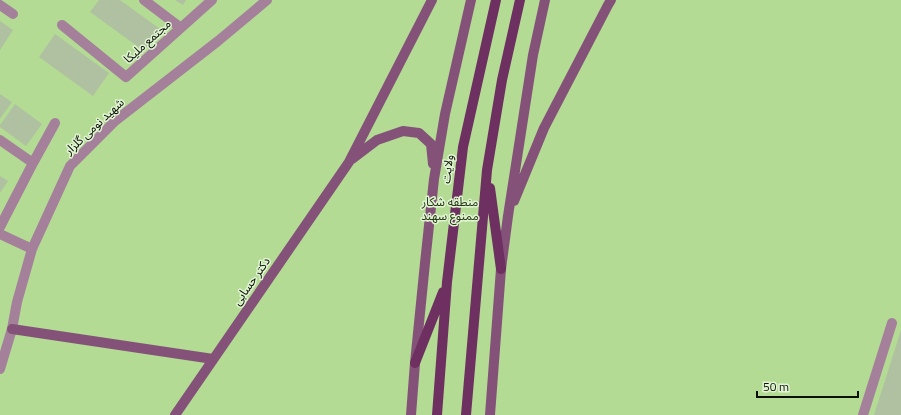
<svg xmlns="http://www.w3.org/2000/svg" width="901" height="415" font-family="'Titillium Web','Noto Sans Arabic',sans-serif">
<rect width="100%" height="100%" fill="#d4e7c6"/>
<path fill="#b3db94" d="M 0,0 L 901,0 L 901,415 L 0,415 Z"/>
<path fill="#afc1a1" d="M 99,0 L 120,0 L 160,29 L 144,51 L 90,12 Z
M 175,0 L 186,0 L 183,5 Z
M 0,21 L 13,30 L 0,50 Z
M 55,34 L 109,73 L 93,96 L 39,57 Z
M 0,94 L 12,102 L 0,119 Z
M 15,104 L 42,124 L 26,146 L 0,127 L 0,125 Z
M 0,176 L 8,181 L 0,193 Z
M 901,331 L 901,415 L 874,415 L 901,330 Z"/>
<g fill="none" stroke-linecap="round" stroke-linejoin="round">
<path stroke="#a4809b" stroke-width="10" d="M 144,0 L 181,28
M 0,5 L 13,14
M 62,25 L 126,77 L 212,0
M 0,140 L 33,163
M 0,227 L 33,163 L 55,123
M 0,234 L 32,249
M 0,369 L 12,329 L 17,302 L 32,249 L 70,166 L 115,121 L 218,41 L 267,0
M 863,415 L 892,323"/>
<path stroke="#845279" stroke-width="10" d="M 352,159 L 377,140 L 403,131 L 419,133 L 431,144 L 433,164
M 514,201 L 544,128 L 608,5 L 611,0
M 12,329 L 213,359
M 175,415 L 349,162 L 432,0
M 411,415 L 415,363 L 425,263 L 434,179 L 445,114 L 471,0
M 490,415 L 501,269 L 508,216 L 533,55 L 545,0"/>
<path stroke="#6d3060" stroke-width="10" d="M 490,188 L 501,269
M 415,363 L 443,292
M 437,415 L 447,282 L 463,147 L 496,0
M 466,415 L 487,170 L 502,80 L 520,0"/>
</g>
<g text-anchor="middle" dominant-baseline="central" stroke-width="3" stroke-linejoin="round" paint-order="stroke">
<g font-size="12" fill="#0a1005" stroke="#e1f4d3">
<text transform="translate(147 41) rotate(-42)">مجتمع ملیکا</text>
<text transform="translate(94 126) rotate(-43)">شهید نومی گلزار</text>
<text transform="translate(447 169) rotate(-83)">ولایت</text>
<text transform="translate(251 281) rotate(-55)">دکتر حسابی</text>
</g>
<g font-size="12" fill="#243713" stroke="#e1f4d3">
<text x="450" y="201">منطقه شکار<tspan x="450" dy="14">ممنوع سهند</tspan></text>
</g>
</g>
<path d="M757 391v6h101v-6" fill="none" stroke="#0a1005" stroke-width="2"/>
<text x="763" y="391" font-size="12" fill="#0a1005" stroke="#e1f4d3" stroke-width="3" paint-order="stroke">50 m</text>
</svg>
